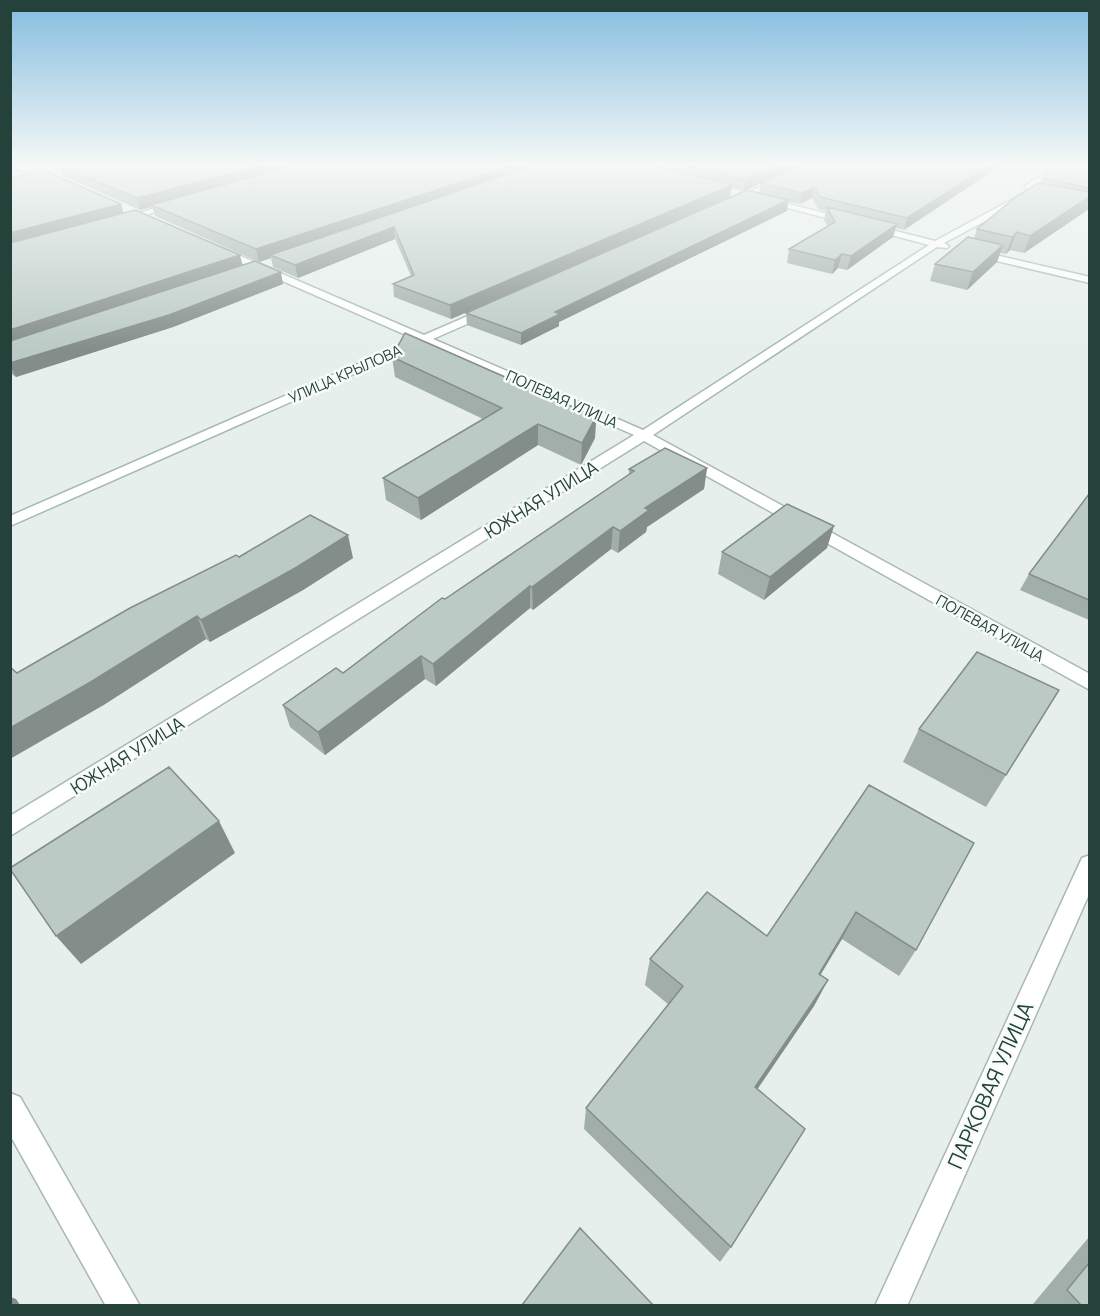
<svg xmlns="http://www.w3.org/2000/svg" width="1100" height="1316" font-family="Manrope,sans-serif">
<rect width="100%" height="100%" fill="#e6efeb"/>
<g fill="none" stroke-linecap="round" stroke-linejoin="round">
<g stroke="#a8b8b2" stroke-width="3">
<path id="minor" d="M 10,166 L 41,169 L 63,181 L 59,183 L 36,173 L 10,168 Z
M 804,166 L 814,166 L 736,204 L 729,202 Z
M 1055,166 L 1064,166 L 1032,189 L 1034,195 L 944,243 L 949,246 L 947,248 L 937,247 L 653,435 L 1090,674 L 1090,690 L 644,441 L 10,836 L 10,816 L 634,435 L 424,343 L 10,526 L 10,516 L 415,339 L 216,252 L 216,248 L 222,248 L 424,335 L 484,309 L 492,309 L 492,313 L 433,339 L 643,430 L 929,245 L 761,201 L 761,197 L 935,241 L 1026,192 L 1025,186 Z
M 172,203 L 179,205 L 120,223 L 116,220 Z
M 974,250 L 1090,277 L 1090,283 L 971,255 L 971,251 Z
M 1090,855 L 1090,892 L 907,1306 L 875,1306 L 1082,858 Z
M 10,1093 L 20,1097 L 140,1306 L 106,1306 L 10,1135 Z"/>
</g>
<use href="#minor" fill="#fff" fill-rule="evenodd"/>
</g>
<path fill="#a1aea9" d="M 59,166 L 1000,166 L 904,230 L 895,228 L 893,237 L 847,270 L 838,268 L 832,274 L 787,263 L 789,249 L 828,227 L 824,220 L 826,211 L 818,209 L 812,198 L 800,204 L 788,202 L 787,211 L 559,322 L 559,326 L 521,345 L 467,325 L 466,313 L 759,193 L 761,183 L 786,172 L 744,191 L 731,188 L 730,197 L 451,319 L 394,297 L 393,284 L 411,276 L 395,239 L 298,278 L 273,267 L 271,258 L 259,262 L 155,216 L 152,207 L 140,210 L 63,176 Z
M 1089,166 L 1089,209 L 1024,253 L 1010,250 L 1006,254 L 1000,253 L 997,262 L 967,290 L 930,281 L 935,264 L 974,238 L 977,229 L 1040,183 L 1042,178 Z
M 10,178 L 124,213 L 283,284 L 173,327 L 16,377 L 10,373 Z
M 392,357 L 596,417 L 595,438 L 581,465 L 538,445 L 421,520 L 386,500 L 383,478 L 483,419 L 395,377 Z
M 707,468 L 704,489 L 647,527 L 646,532 L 618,553 L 611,549 L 533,610 L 530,608 L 436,686 L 425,679 L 325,755 L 290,727 L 283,705 L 343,673 L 445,599 L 629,475 L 629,469 Z
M 1089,494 L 1089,620 L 1020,590 L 1029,574 Z
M 827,548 L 764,600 L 718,574 L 722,552 Z
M 239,557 L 353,558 L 303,590 L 210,642 L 206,639 L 102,706 L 17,673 Z
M 1059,690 L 986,807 L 903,762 L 919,729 Z
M 869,785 L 916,950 L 899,976 L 842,939 L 820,975 L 828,980 L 814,1006 L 757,1089 L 731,1247 L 720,1262 L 584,1129 L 586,1108 L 669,1005 L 645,985 L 650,959 L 767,936 Z
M 1089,1237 L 1089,1305 L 1034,1305 L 1033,1304 Z"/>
<path fill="#838d89" d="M 260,166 L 302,166 L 151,205 L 152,207 L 140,210 L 137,198 Z
M 510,166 L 543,166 L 270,255 L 271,258 L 259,262 L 256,249 Z
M 777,166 L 799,166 L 744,191 L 745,180 Z
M 988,166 L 1000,166 L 904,230 L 907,218 Z
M 732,185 L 730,197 L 451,319 L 450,305 Z
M 814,187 L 812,198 L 800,204 L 802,193 Z
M 1089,197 L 1089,209 L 1024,253 L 1030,236 Z
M 788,200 L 787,211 L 559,322 L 559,326 L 521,345 L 521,333 L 555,312 Z
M 121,204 L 124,214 L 10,246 L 10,233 Z
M 897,224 L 893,237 L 847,270 L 851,256 Z
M 394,227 L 395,239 L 298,278 L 295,265 Z
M 1017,232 L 1010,250 L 1006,254 L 1012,237 Z
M 1003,245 L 997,262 L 967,290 L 973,272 Z
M 842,254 L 838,268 L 832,274 L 835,260 Z
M 240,255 L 243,267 L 10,344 L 10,330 Z
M 281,272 L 283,284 L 173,327 L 16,377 L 10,366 L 10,363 Z
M 596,417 L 595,438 L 581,465 L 582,443 Z
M 538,424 L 538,445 L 421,520 L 418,498 Z
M 707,468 L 704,489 L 647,527 L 646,532 L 618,553 L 620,531 L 645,508 Z
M 834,526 L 827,548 L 764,600 L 770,577 Z
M 613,527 L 611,549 L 533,610 L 532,587 Z
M 348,535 L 353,558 L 303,590 L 210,642 L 201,620 Z
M 530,586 L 530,608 L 436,686 L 433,664 Z
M 197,616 L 206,639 L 102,706 L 10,759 L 10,728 Z
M 421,656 L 425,679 L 325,755 L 318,732 Z
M 219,821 L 235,853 L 81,964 L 56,936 Z
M 856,912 L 842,939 L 806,999 L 819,974 Z
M 828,980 L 814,1006 L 744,1109 L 755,1087 Z
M 10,1297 L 16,1299 L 20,1305 L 10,1305 Z"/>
<path fill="#bbcac4" stroke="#838d89" stroke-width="1.5" d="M 60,166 L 260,166 L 137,198 Z
M 291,166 L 510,166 L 256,249 L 151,205 Z
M 531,166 L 654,166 L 732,185 L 450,305 L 393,284 L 414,275 L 394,227 L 295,265 L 270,255 Z
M 687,166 L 777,166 L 745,180 Z
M 799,166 L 988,166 L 907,218 L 820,197 L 814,187 L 802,193 L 761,183 Z
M 1057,166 L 1089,166 L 1089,188 L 1042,178 Z
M 43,170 L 121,204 L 10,233 L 10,178 Z
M 1038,183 L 1089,192 L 1089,197 L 1030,236 L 1017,232 L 1012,237 L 977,229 L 1017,196 Z
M 747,190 L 788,200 L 555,312 L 560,314 L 521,333 L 466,313 Z
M 827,207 L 897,224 L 851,256 L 842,254 L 835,260 L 789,249 L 835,222 Z
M 135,210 L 240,255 L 10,330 L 10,243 Z
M 968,237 L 1003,245 L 973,272 L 935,264 Z
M 255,261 L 281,272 L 169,315 L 10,363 L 10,341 Z
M 405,333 L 596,417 L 582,443 L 538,424 L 418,498 L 383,478 L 502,408 L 392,357 Z
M 665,448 L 707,468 L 645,508 L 649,510 L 620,531 L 613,527 L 532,587 L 530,586 L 433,664 L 421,656 L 318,732 L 283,705 L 336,668 L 343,673 L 442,598 L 445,599 L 634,471 L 629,469 Z
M 1089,494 L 1089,600 L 1029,574 Z
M 787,504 L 834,526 L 770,577 L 722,552 Z
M 310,515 L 348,535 L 297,567 L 201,620 L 197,616 L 89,683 L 10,728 L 10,667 L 17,673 L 130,608 L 236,555 L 239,557 Z
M 977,652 L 1059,690 L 1006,775 L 919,729 Z
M 169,767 L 219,821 L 56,936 L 10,869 L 10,868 Z
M 869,785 L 974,843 L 916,950 L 856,912 L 819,974 L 828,980 L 755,1087 L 805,1129 L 731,1247 L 586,1108 L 683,986 L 650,959 L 707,892 L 767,936 Z
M 580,1228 L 653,1305 L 522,1305 Z
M 1089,1263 L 1089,1305 L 1081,1305 L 1067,1290 Z"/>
<linearGradient id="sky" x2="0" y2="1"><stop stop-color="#84bce0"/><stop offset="0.47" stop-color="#f4f8f6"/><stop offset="1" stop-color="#f4f8f6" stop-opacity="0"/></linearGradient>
<rect width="1100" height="350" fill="url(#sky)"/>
<g text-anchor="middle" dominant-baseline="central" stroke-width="5" stroke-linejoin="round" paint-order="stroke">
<g font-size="15" fill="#24423a" stroke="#f7fbf9">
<text transform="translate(345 374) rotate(-24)">УЛИЦА КРЫЛОВА</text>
<text transform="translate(562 399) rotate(24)">ПОЛЕВАЯ УЛИЦА</text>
<text transform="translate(990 628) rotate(29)">ПОЛЕВАЯ УЛИЦА</text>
</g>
<g font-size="18" fill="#24423a" stroke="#f7fbf9">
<text transform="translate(541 499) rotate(-32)">ЮЖНАЯ УЛИЦА</text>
<text transform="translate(127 755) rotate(-32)">ЮЖНАЯ УЛИЦА</text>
</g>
<g font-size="21" fill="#24423a" stroke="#f7fbf9">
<text transform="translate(990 1085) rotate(-66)">ПАРКОВАЯ УЛИЦА</text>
</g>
</g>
<rect width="1100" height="1316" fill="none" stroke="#24423a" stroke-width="24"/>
</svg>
